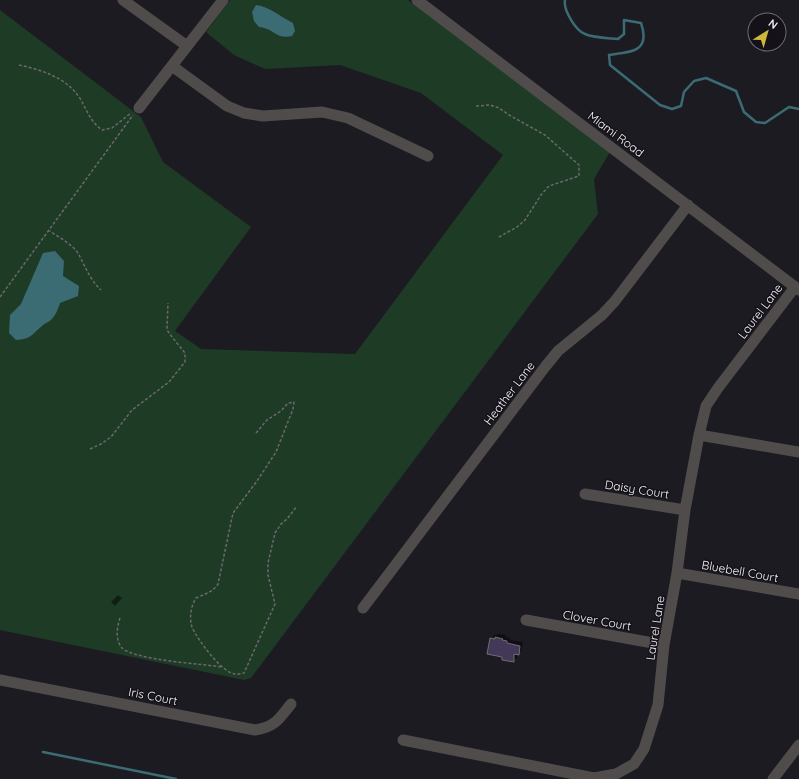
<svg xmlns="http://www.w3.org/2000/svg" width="799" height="779" font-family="Quicksand,sans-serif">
<rect width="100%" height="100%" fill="#1d1b22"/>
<path fill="#1e3b26" d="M 230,0 L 408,0 L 610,152 L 594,179 L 598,214 L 251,678 L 244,680 L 0,630 L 0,10 L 141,117 L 163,162 L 251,227 L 175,331 L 201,349 L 355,354 L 503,155 L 421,93 L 340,65 L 265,69 L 234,55 L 206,32 Z"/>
<path fill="#3b6b73" d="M 256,5 C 270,7 281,17 293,23 L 295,31 L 292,36 C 276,40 274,28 259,27 L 254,21 L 252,12 Z
M 55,251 L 64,261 L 63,276 L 79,286 L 78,296 L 60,303 C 58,309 56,315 51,320 C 49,322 45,323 43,325 C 32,334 32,339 16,340 L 9,333 L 10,315 L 21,304 L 43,253 Z"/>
<path fill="#0007" d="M 118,595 L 122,598 L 115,606 L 111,602 Z
M 499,634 L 506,635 L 506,637 L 510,638 L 510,640 L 523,642 L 522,650 L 517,654 L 517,658 L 513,661 L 503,656 L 491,639 L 494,635 Z"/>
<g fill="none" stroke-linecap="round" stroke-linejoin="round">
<path stroke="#3b6b73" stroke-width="2.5" d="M 565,0 C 563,10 576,31 585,34 C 594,38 608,38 618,39 L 624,34 L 624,20 L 641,23 C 651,52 631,52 609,55 L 610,65 L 660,105 L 672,109 L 681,106 L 684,92 L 694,81 L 706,78 L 736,91 L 744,112 L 756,122 L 765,123 L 789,107 L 799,109
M 43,752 L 176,779"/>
</g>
<path fill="#433857" stroke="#6f6d75" d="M 495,637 L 503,639 L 502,640 L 507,641 L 507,643 L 520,646 L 519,655 L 514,654 L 514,662 L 502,660 L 502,657 L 487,654 L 490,638 L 495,639 Z"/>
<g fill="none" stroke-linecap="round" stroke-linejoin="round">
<path stroke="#6b696f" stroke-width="1.5" stroke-dasharray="3 2" stroke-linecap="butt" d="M 19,65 C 42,70 68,78 81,100 C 87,111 91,122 102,130 L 112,128 L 131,113
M 476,106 L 490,105 L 499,108 L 509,115 L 545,135 L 579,165 L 579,176 L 549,186 L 541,195 L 525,220 L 517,227 L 499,237
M 48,230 C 58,237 71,243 78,253 C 85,266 90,280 101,290
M 0,297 L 133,115
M 256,433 L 267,420 L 281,411 L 288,403 L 294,402 L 293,409 L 276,452 L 257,481 L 233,513 L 218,584 C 213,592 205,594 196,598 C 191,606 189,617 192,627 C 197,639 222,673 235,674 C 238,675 242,673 244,673 L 275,604 L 268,575 L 268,563 L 275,533 L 281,524 L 287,519 L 297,506
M 90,449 L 101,444 L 111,437 L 132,410 L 169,382 L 185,362 L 185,353 L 172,337 L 167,330 L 168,303
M 120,618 C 117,627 115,640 122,648 C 134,660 203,664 222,667"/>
<path stroke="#504c4c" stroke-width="11" d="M 123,0 L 187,46
M 417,0 L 799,290
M 172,66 L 227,106 L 244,113 L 263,116 L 322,112 L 348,118 L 428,156
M 139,108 L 223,0
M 699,435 L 799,452
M 585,494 L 685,510
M 677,573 L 799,594
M 363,608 L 545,367 L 558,351 L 602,315 L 615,301 L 688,205
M 526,620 L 664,645
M 0,680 L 255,730 C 275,727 279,719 291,704
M 403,740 L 594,778 L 616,774 L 634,764 L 644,749 L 658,705 L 664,645 L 677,573 L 685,510 L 699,435 L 706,406 L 718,388 L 795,287
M 773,779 L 799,745"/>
</g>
<g text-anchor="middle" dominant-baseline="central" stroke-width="3" stroke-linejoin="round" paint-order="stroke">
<g font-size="12" fill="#f5f4f8" stroke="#141218">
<text transform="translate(616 134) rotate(37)">Miami Road</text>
<text transform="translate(760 311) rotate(-53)">Laurel Lane</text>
<text transform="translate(509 393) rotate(-53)">Heather Lane</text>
<text transform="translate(637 489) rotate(9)">Daisy Court</text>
<text transform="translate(740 571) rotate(10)">Bluebell Court</text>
<text transform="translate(597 620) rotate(10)">Clover Court</text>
<text transform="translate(655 628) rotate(-81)">Laurel Lane</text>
<text transform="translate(153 696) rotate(11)">Iris Court</text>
</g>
</g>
<g transform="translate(767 32) rotate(37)"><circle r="19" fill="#141218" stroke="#6e6c72"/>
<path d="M0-3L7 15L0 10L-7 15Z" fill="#ceb938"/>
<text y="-6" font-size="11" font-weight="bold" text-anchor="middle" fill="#f5f4f8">N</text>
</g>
</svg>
